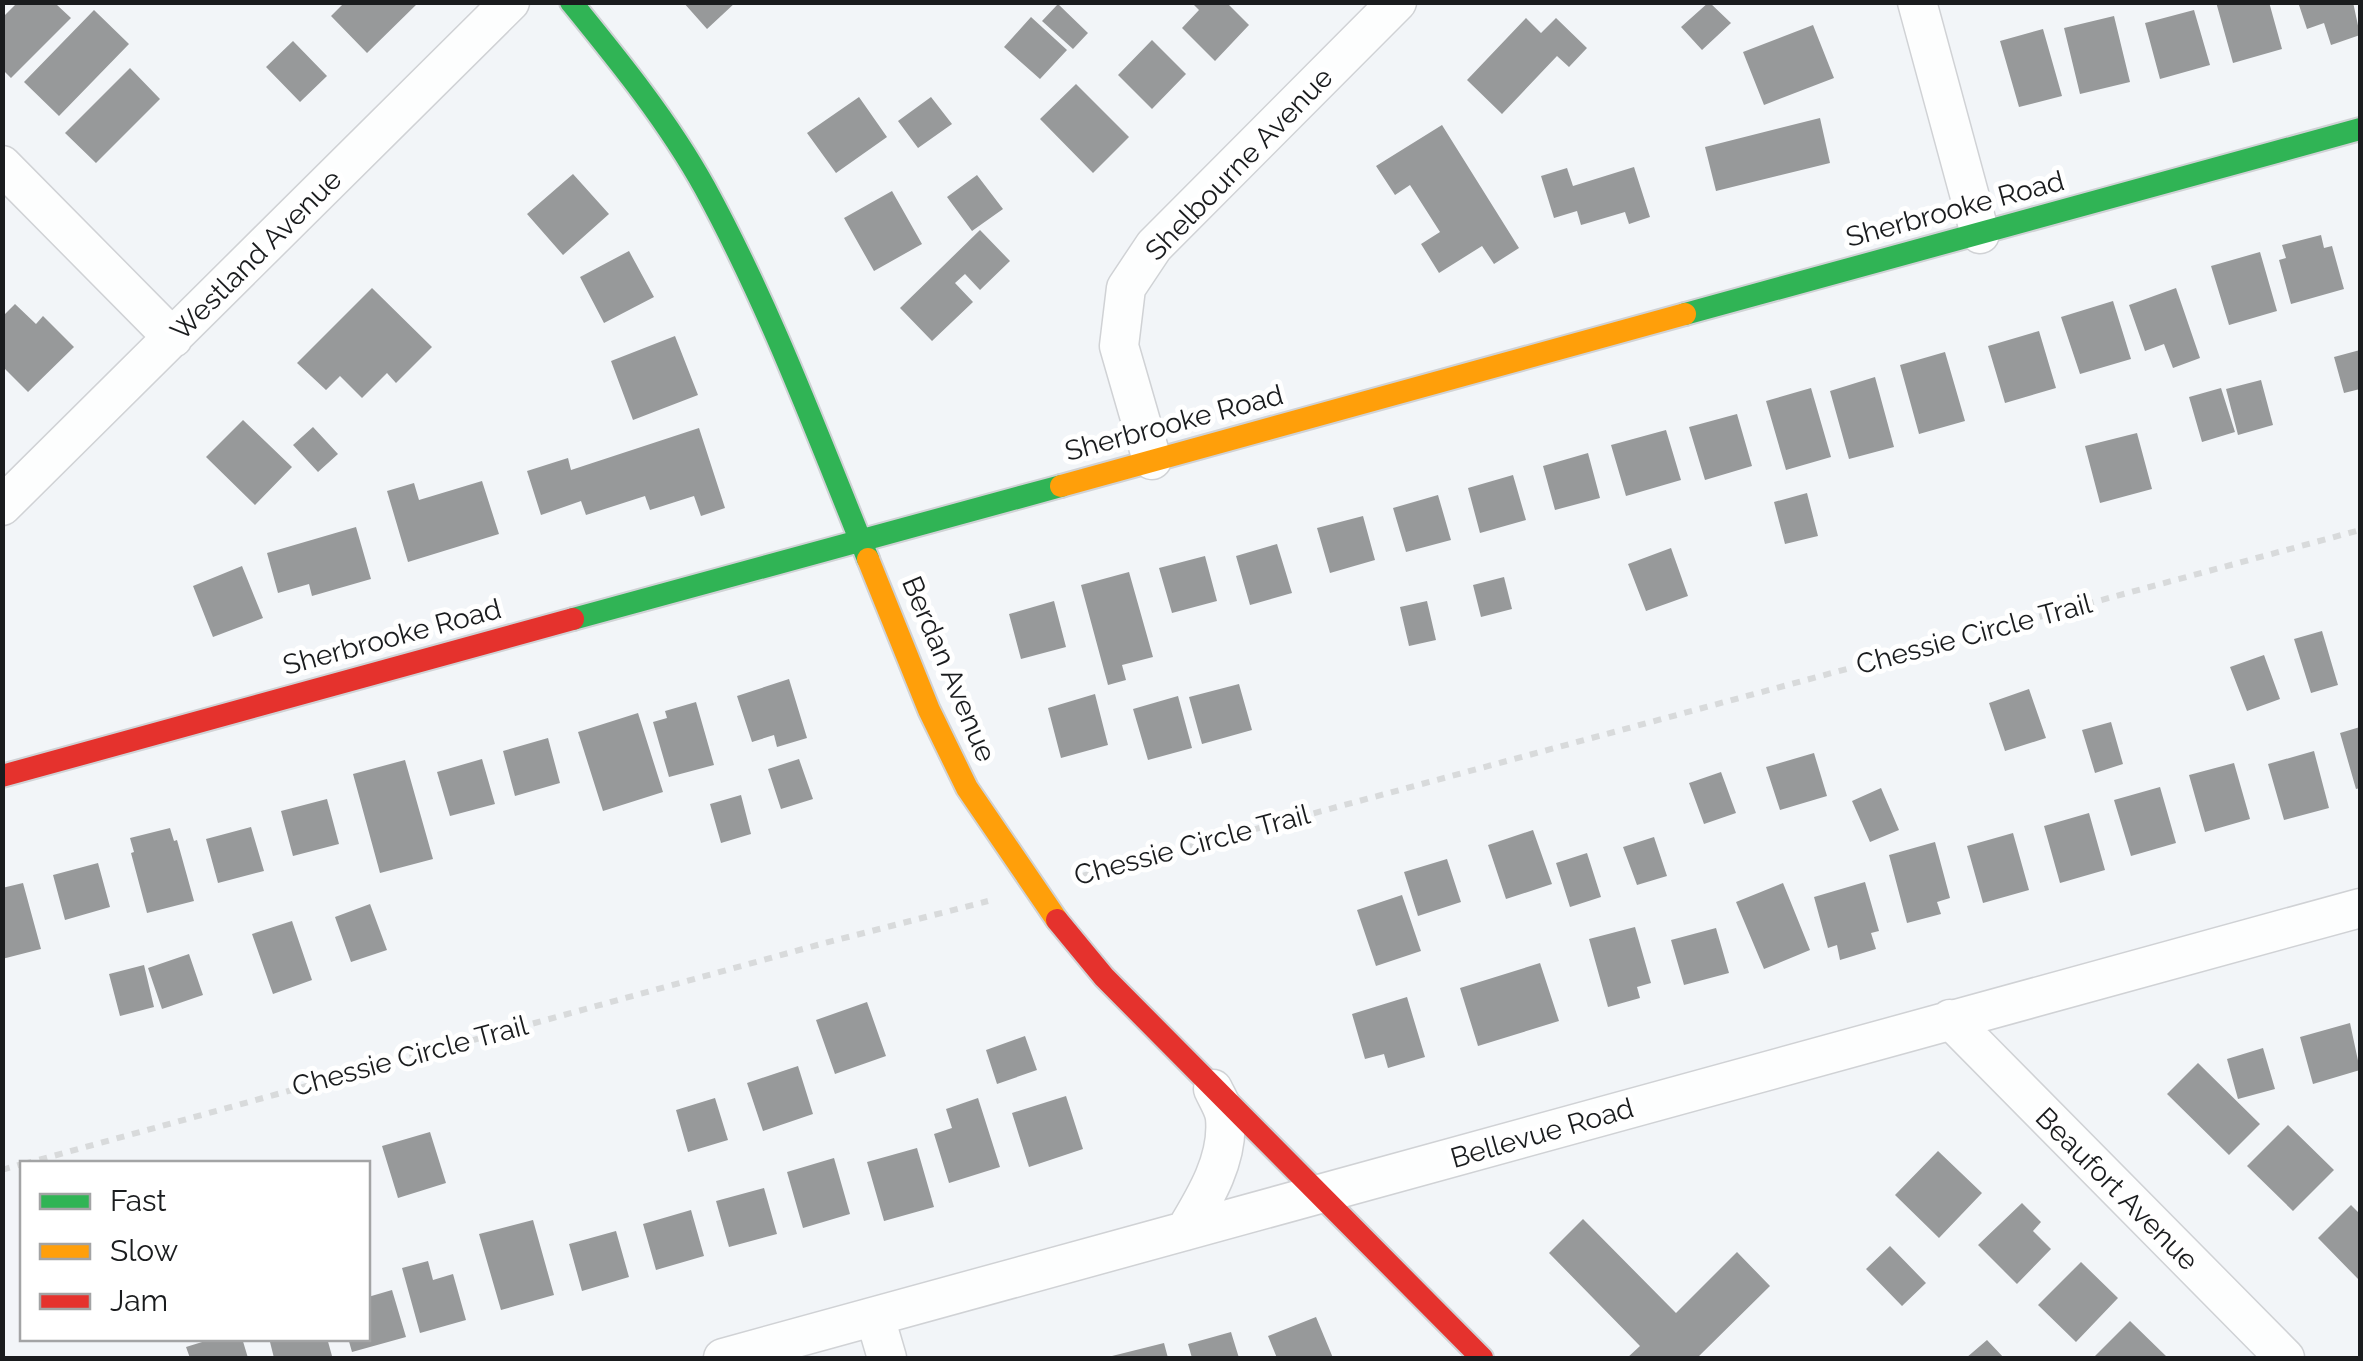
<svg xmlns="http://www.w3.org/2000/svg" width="2363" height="1361" font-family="Raleway,sans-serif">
<rect width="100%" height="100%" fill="#f2f5f8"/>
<path fill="#97999a" d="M 18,2 L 59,2 L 57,5 L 71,18 L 11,78 L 2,69 L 2,18 Z
M 345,2 L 419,2 L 367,53 L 331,16 Z
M 683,2 L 736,2 L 707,29 Z
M 1191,2 L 1226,2 L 1249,25 L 1215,61 L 1182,28 L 1199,10 Z
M 1709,2 L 1731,23 L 1702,50 L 1681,27 Z
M 2216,2 L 2269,2 L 2282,49 L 2233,63 Z
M 2298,2 L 2353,2 L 2360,35 L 2331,45 L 2324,23 L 2307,29 Z
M 1058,4 L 1088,33 L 1073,49 L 1042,21 Z
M 94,10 L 129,44 L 59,116 L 24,82 Z
M 2194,10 L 2210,65 L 2160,79 L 2145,23 Z
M 2114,16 L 2130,82 L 2080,94 L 2064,28 Z
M 1031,17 L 1067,50 L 1040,79 L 1004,47 Z
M 1526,18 L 1541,33 L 1556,18 L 1587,48 L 1569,67 L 1557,56 L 1502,114 L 1467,80 Z
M 1813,25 L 1834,78 L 1764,105 L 1743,52 Z
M 2043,29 L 2062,96 L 2019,107 L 2000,41 Z
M 1152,40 L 1186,74 L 1152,109 L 1118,75 Z
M 293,41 L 327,76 L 300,102 L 266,67 Z
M 130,68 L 160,99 L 96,163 L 65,133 Z
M 1076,84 L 1129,137 L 1093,173 L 1040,119 Z
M 859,97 L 887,137 L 836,173 L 807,133 Z
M 931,97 L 952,124 L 918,148 L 898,121 Z
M 1820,118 L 1830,163 L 1716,191 L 1705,147 Z
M 1442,125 L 1519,248 L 1494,264 L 1482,246 L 1439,273 L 1421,244 L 1440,232 L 1410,185 L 1395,195 L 1376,166 Z
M 1634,167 L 1650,217 L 1629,224 L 1625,212 L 1581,225 L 1577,211 L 1554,218 L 1541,176 L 1567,168 L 1573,186 Z
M 573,174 L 609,214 L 563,255 L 527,214 Z
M 977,175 L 1003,209 L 972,231 L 947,197 Z
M 892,191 L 922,244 L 874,271 L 844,218 Z
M 980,230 L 1010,261 L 980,290 L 965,274 L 955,283 L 973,302 L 932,341 L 900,308 Z
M 2321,235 L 2324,248 L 2332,246 L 2344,289 L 2291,304 L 2279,260 L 2286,258 L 2282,245 Z
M 629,251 L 654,297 L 604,323 L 580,277 Z
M 2260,252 L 2277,311 L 2229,325 L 2211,266 Z
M 372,288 L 432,347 L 396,383 L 387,373 L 362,398 L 340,376 L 326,390 L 297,363 Z
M 2176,288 L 2200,358 L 2173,368 L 2164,344 L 2145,351 L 2129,305 Z
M 2113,301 L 2131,359 L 2080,374 L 2061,317 Z
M 15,304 L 36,324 L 43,316 L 74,347 L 28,392 L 2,366 L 2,317 Z
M 2039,331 L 2056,388 L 2005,403 L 1988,346 Z
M 675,336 L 698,395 L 633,420 L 611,361 Z
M 2360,350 L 2360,389 L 2344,393 L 2334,357 Z
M 1945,352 L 1965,421 L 1919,434 L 1900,365 Z
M 1875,377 L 1894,447 L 1849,459 L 1830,391 Z
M 2261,380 L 2273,425 L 2238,435 L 2226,389 Z
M 1811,388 L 1831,457 L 1786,470 L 1766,401 Z
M 2221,388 L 2235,432 L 2202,442 L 2189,397 Z
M 1737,414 L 1752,466 L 1705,480 L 1689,427 Z
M 243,420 L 292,467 L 255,505 L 206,457 Z
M 313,427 L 338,454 L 318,472 L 293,445 Z
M 699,428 L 725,508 L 701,516 L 694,496 L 650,510 L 645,496 L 586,515 L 581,501 L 541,515 L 527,471 L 568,458 L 571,470 Z
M 1666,430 L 1681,480 L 1626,496 L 1611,445 Z
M 2137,433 L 2152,489 L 2100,503 L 2085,446 Z
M 1588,453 L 1600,498 L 1555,510 L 1543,466 Z
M 1513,475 L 1526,520 L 1480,533 L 1468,488 Z
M 482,481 L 499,534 L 408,562 L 387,491 L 414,483 L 419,500 Z
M 1807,493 L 1818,536 L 1785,544 L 1774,502 Z
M 1438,495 L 1451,540 L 1406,552 L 1393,508 Z
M 1363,516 L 1375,560 L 1330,573 L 1317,528 Z
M 356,527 L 371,579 L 312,596 L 309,584 L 278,593 L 267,553 Z
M 1277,544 L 1292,593 L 1250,605 L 1236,556 Z
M 1671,548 L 1688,596 L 1646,611 L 1628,564 Z
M 1205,556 L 1217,601 L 1172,613 L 1159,568 Z
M 242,566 L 263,618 L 213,637 L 193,586 Z
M 1129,572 L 1153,657 L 1122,665 L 1126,680 L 1108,685 L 1081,585 Z
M 1504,577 L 1512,609 L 1481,617 L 1473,585 Z
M 1054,601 L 1066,647 L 1021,659 L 1009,614 Z
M 1427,601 L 1436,640 L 1409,646 L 1400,607 Z
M 2322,631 L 2338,685 L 2311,693 L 2294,639 Z
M 2264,655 L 2280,699 L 2247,711 L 2230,667 Z
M 789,679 L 807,738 L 777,747 L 774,735 L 752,742 L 737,696 Z
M 1239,684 L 1252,730 L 1202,744 L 1189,697 Z
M 2029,689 L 2046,738 L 2005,751 L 1989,703 Z
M 1095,694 L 1108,745 L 1061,758 L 1048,708 Z
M 1178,696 L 1192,748 L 1148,760 L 1133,709 Z
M 696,702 L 714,765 L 669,777 L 653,722 L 667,718 L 665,711 Z
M 638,713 L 663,792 L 603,811 L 578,732 Z
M 2111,722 L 2123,764 L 2095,773 L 2082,730 Z
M 2360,727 L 2360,788 L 2356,789 L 2340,733 Z
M 548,738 L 560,783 L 515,796 L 503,751 Z
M 2314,751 L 2329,808 L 2284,820 L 2268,764 Z
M 1814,753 L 1827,796 L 1780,810 L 1766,767 Z
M 482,759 L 495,804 L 450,816 L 437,772 Z
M 799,759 L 813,799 L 781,809 L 768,769 Z
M 405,760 L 433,859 L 380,873 L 353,774 Z
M 2234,763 L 2250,819 L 2205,832 L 2189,775 Z
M 1721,772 L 1736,813 L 1704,824 L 1689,783 Z
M 2160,787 L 2176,843 L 2131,856 L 2114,800 Z
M 1881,788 L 1899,830 L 1870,842 L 1852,801 Z
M 741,795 L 751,834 L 721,843 L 710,804 Z
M 327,799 L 339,844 L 293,856 L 281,811 Z
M 2089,813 L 2105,870 L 2060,883 L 2044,826 Z
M 251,827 L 264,871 L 218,883 L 206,839 Z
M 170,828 L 174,841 L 177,840 L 194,901 L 147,913 L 131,853 L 134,852 L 130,838 Z
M 1533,830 L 1552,884 L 1506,899 L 1488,845 Z
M 2013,833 L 2029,890 L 1983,903 L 1967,846 Z
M 1654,837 L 1667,876 L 1637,885 L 1623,847 Z
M 1935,842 L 1950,898 L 1937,902 L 1941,914 L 1907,923 L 1889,855 Z
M 1587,853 L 1601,897 L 1570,907 L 1556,863 Z
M 1447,859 L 1461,902 L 1418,916 L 1404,872 Z
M 98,863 L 110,907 L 65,920 L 53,875 Z
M 1865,882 L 1879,931 L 1871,933 L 1876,949 L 1840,960 L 1837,945 L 1828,948 L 1814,897 Z
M 23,883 L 41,949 L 2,959 L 2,888 Z
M 1783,883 L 1810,950 L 1764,969 L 1736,902 Z
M 1402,895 L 1421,951 L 1376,966 L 1357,910 Z
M 370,904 L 387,950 L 351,962 L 335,917 Z
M 292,921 L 312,980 L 273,994 L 252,934 Z
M 1635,927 L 1651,983 L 1637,987 L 1640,998 L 1608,1007 L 1589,939 Z
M 1716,928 L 1729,973 L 1684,985 L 1671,940 Z
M 189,954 L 203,995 L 162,1009 L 148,968 Z
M 1540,963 L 1559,1021 L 1478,1046 L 1460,988 Z
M 144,965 L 154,1007 L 120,1016 L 109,974 Z
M 1407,997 L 1425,1057 L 1388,1068 L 1384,1054 L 1365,1059 L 1352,1014 Z
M 867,1002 L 886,1056 L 835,1074 L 816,1020 Z
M 2350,1023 L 2360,1070 L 2313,1084 L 2300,1037 Z
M 1025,1036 L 1037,1070 L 997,1084 L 986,1050 Z
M 2263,1048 L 2275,1089 L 2238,1099 L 2227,1059 Z
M 2198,1063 L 2260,1124 L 2229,1155 L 2167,1094 Z
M 798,1066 L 813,1114 L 763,1131 L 747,1083 Z
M 1066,1096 L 1083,1149 L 1029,1167 L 1012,1113 Z
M 715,1098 L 728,1140 L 688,1152 L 676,1110 Z
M 978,1098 L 1000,1167 L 949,1183 L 934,1134 L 952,1128 L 946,1109 Z
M 2288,1125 L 2334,1170 L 2293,1211 L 2247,1166 Z
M 430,1132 L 446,1183 L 398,1198 L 382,1146 Z
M 917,1148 L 934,1207 L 884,1221 L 867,1162 Z
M 1938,1151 L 1982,1193 L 1939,1238 L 1895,1195 Z
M 834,1158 L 850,1214 L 803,1228 L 787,1172 Z
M 764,1188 L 777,1234 L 729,1247 L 716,1201 Z
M 2022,1203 L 2041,1222 L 2033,1231 L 2051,1249 L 2017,1284 L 1978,1245 Z
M 2351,1205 L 2360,1214 L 2360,1281 L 2318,1238 Z
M 691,1210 L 704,1256 L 656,1270 L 643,1224 Z
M 1583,1219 L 1676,1313 L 1737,1252 L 1770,1286 L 1697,1358 L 1627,1358 L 1640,1346 L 1549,1253 Z
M 533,1220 L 554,1295 L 501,1310 L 479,1234 Z
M 616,1231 L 629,1277 L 582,1291 L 569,1244 Z
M 1890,1246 L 1926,1283 L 1902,1306 L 1866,1269 Z
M 428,1261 L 433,1280 L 453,1274 L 466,1320 L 420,1333 L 402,1268 Z
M 2081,1262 L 2118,1298 L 2076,1342 L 2038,1305 Z
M 392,1290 L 406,1337 L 352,1352 L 348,1338 L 368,1338 L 368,1297 Z
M 1316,1317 L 1333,1358 L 1277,1358 L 1268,1336 Z
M 2130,1321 L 2168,1358 L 2093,1358 Z
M 1231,1332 L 1239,1358 L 1192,1358 L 1188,1344 Z
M 215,1338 L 242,1338 L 248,1358 L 190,1358 L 186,1347 Z
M 269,1338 L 327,1338 L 332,1356 L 274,1358 Z
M 1987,1340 L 2004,1358 L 1966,1358 Z
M 1164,1343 L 1168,1358 L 1109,1358 L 1108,1357 Z"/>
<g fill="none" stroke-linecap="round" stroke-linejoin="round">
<g stroke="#d0d2d5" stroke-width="41">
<path id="street" d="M 1917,2 L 1980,234
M 2,165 L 173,338
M 1152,460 L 1119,346 L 1126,288 L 1154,246 L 1397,2
M 2,506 L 510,2
M 1950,1019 L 2285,1358
M 1185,1231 C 1205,1198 1229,1159 1225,1118 C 1224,1108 1217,1098 1213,1089
M 875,1317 L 887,1358
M 723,1358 L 2360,908"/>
</g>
<g stroke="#d0d2d5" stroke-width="26">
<path id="fast" d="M 571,2 C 619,61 668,121 705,188 C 770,307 817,434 868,559
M 1685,314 L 2360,129
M 573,619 L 1061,486"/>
</g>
<g stroke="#d0d2d5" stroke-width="26">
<path id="slow" d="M 1061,486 L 1685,314
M 868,559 L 929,710 L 967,788 L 1057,920"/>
</g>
<g stroke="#d0d2d5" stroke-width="26">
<path id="jam" d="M 2,776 L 573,619
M 1057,920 L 1104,977 L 1482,1358"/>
</g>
<path stroke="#d8dadb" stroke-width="6" stroke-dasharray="8 8" stroke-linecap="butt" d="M 1082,876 L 2360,530
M 24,1164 L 821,944 L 988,901
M 2,1170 L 22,1164"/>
<use href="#street" stroke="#fdfefe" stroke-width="38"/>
<use href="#fast" stroke="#30b455" stroke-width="22"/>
<use href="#slow" stroke="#ff9f0a" stroke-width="22"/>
<use href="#jam" stroke="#e5322d" stroke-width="22"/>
</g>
<g text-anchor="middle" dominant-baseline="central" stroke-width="10" stroke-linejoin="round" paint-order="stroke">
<g font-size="28" fill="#1a1c1e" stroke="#fff">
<text transform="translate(1239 164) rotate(-46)">Shelbourne Avenue</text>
<text transform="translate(1955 209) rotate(-15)">Sherbrooke Road</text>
<text transform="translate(256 255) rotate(-45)">Westland Avenue</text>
<text transform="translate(1174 423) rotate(-15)">Sherbrooke Road</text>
<text transform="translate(1974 634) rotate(-15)">Chessie Circle Trail</text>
<text transform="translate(392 637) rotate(-15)">Sherbrooke Road</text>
<text transform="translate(949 669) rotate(67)">Berdan Avenue</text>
<text transform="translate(1192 845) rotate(-15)">Chessie Circle Trail</text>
<text transform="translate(410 1056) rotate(-15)">Chessie Circle Trail</text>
<text transform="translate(1542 1133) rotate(-16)">Bellevue Road</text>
<text transform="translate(2117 1189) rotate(45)">Beaufort Avenue</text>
</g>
</g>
<rect width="2363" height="1361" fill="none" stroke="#1a1c1e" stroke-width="10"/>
<rect x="20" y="1161" width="350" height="180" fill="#ffffff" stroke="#a3a4a5" stroke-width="2.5"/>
<rect x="40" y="1194" width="50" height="15" fill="#30b455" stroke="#a3a4a5" stroke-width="2.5"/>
<text x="110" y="1211" font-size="30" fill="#1a1c1e">Fast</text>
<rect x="40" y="1244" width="50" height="15" fill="#ff9f0a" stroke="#a3a4a5" stroke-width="2.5"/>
<text x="110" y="1261" font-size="30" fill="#1a1c1e">Slow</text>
<rect x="40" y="1294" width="50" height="15" fill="#e5322d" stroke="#a3a4a5" stroke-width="2.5"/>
<text x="110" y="1311" font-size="30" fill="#1a1c1e">Jam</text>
</svg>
